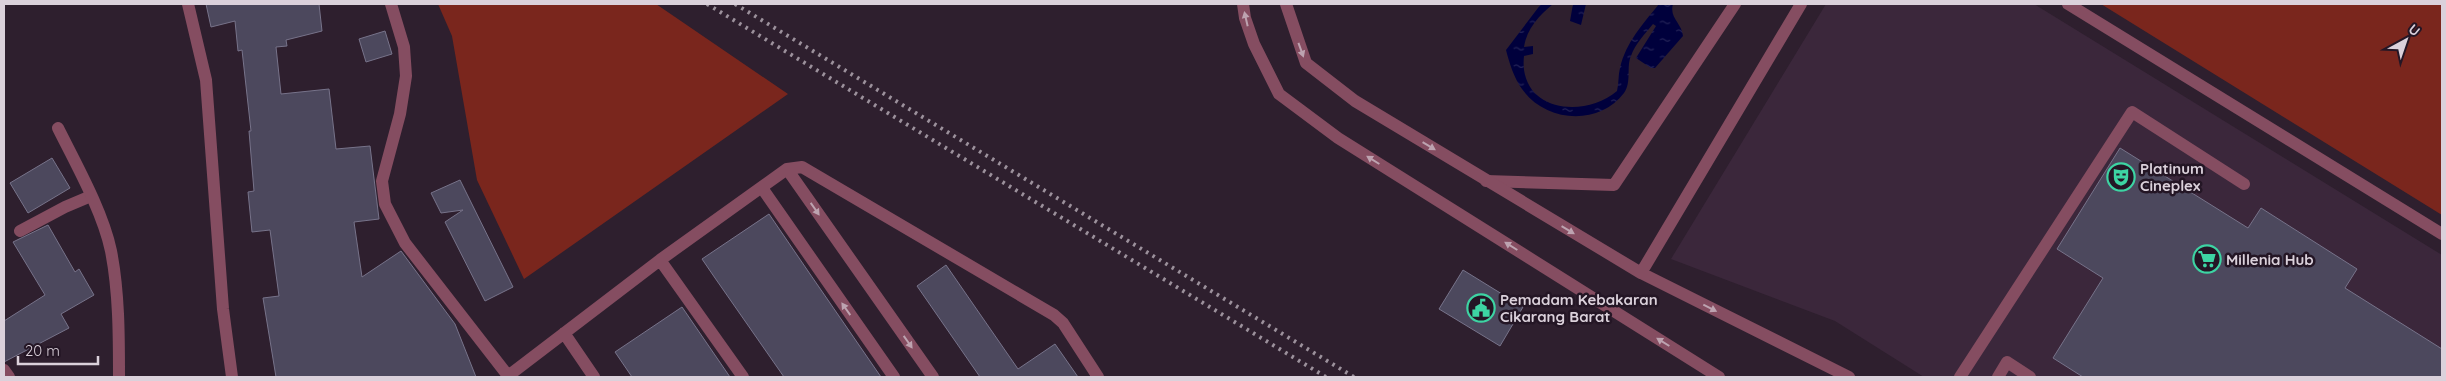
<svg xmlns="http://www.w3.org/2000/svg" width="2446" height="381" font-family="Quicksand,sans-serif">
<defs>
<pattern id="water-ripples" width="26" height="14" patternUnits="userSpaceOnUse" patternTransform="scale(1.25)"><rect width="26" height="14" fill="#00003c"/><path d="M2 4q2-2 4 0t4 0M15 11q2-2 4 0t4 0" fill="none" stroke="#252458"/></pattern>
</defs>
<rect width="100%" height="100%" fill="#2e1f2e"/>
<path fill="#3b273b" d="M 1826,4 L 2034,4 L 2442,255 L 2442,377 L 1924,377 L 1835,321 L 1671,259 Z"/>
<path fill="#7a261d" d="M 438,4 L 656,4 L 788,94 L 524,279 L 477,180 L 452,36 Z
M 2101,4 L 2442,4 L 2442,215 Z"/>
<path fill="url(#water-ripples)" d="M 1541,4 L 1553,4 C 1539,16 1527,28 1524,47 L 1533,46 L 1533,54 L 1524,56 C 1518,110 1582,120 1617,91 C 1619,83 1618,75 1620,68 C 1626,42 1643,24 1659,4 L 1673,4 C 1669,18 1682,23 1683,36 L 1655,68 L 1651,68 L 1636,58 L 1656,26 L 1653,24 C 1645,34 1635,44 1631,56 C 1626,67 1632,82 1624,93 C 1599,126 1546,123 1522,89 C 1514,78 1509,62 1506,50 Z
M 1573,4 L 1586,4 L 1581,25 L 1570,21 Z"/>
<path fill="#4c485d" stroke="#77738a" d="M 206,4 L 319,4 L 322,31 L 286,40 L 287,46 L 276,47 L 281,94 L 329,89 L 336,149 L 370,146 L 379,219 L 354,222 L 362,277 L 401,251 L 455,324 L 476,377 L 276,377 L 263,298 L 279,296 L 270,230 L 252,232 L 248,192 L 254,191 L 249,131 L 251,131 L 242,50 L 238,51 L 235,21 L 211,27 Z
M 385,31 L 392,54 L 366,62 L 359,39 Z
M 2120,148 L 2248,228 L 2261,208 L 2357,269 L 2345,288 L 2442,349 L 2442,377 L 2083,377 L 2053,358 L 2103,278 L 2057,249 Z
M 52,158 L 70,188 L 28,213 L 10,183 Z
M 460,180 L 513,287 L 485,301 L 445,222 L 463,210 L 441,213 L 431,193 Z
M 769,214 L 810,274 L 881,377 L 784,377 L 715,278 L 702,259 Z
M 48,225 L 75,272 L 79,269 L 94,295 L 61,314 L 69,328 L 4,362 L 4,321 L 45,295 L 13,242 Z
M 946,265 L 1018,369 L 1055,344 L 1078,377 L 980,377 L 917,286 Z
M 1463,270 L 1523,307 L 1500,346 L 1439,309 Z
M 682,307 L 730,377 L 632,377 L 615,352 Z"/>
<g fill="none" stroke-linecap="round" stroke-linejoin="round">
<path stroke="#854d61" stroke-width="12" d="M 1486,181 L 1614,185 L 1735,4
M 20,231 L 65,207 L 91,196
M 1960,377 L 2132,112 L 2244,184
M 1998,377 L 2007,362 L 2030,377"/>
<path stroke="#854d61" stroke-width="12" d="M 188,4 L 206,80 L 223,309 L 232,377
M 391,4 L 404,47 L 406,76 L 400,114 L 382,181 L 385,204 L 405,243 L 509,377
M 1243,4 L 1245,18 L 1254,44 L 1279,94 L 1338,138 L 1719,377
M 1286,4 L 1306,63 L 1355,101 L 1641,273 L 1849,377
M 2068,4 L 2442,234
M 58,128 C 76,164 103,212 111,251 C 119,292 119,336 119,377
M 787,169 L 933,377
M 762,188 L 894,377
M 660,260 L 743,377
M 1641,273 L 1801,4
M 564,333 L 594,377
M 4,370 L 9,377
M 508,376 L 660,260 L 787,169 L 802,167 L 1054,315 L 1063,323 L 1098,377"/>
<path stroke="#9c919c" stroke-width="4" stroke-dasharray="2.5 5" stroke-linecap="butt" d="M 707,4 L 1326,377
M 735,4 L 1354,377"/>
</g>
<defs><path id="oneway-solid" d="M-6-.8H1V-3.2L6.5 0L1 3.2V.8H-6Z" transform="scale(1.25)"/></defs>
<g fill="#bda3b0">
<use href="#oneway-solid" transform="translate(1246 19) rotate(-103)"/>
<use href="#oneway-solid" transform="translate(1301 50) rotate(70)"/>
<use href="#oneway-solid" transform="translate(1429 146) rotate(31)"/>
<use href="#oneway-solid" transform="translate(1373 160) rotate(-148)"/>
<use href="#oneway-solid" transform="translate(815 209) rotate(55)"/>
<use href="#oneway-solid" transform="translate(1568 230) rotate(31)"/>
<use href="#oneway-solid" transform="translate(1511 246) rotate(-148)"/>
<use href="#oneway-solid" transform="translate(1710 308) rotate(27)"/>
<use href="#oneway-solid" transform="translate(846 309) rotate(-125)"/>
<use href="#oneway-solid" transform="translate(908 342) rotate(55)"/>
<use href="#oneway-solid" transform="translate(1663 342) rotate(-148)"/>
</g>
<defs>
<g id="theatre-ring" transform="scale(1.4375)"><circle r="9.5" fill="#241625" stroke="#3dd4a3" stroke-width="1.5"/><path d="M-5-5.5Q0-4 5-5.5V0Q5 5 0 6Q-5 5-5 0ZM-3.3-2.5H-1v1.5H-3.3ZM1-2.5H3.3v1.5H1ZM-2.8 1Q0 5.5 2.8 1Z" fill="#3dd4a3"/></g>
<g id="supermarket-ring" transform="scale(1.4375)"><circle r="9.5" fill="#241625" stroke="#3dd4a3" stroke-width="1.5"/><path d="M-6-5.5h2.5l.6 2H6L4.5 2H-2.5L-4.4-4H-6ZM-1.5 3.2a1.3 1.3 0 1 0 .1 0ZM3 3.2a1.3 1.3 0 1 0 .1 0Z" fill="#3dd4a3"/></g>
<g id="civic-ring" transform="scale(1.4375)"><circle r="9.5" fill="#241625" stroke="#3dd4a3" stroke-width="1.5"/><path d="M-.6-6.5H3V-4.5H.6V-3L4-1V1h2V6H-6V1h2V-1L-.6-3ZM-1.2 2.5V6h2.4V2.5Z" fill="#3dd4a3"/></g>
</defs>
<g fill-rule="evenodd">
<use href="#theatre-ring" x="2121" y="177"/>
<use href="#supermarket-ring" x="2207" y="259"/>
<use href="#civic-ring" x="1481" y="308"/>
</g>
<g text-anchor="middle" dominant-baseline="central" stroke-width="5" stroke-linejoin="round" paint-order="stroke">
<g font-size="15" font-weight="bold" fill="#dbd1db" stroke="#241625" text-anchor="start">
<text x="2140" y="168">Platinum<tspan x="2140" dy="17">Cineplex</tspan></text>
<text x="2226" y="259">Millenia Hub</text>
<text x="1500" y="299">Pemadam Kebakaran<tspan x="1500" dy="17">Cikarang Barat</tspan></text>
</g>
</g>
<rect width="2446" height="381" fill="none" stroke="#dbd1db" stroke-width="10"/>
<g transform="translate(2406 40) rotate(40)" stroke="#241625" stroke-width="4" paint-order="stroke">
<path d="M0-4L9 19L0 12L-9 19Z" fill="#dbd1db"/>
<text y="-8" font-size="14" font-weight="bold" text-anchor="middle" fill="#dbd1db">U</text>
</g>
<path d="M18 356v8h80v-8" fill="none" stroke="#dbd1db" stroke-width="2.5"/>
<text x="25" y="356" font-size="15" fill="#dbd1db" stroke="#241625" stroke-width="4" paint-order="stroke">20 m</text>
</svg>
